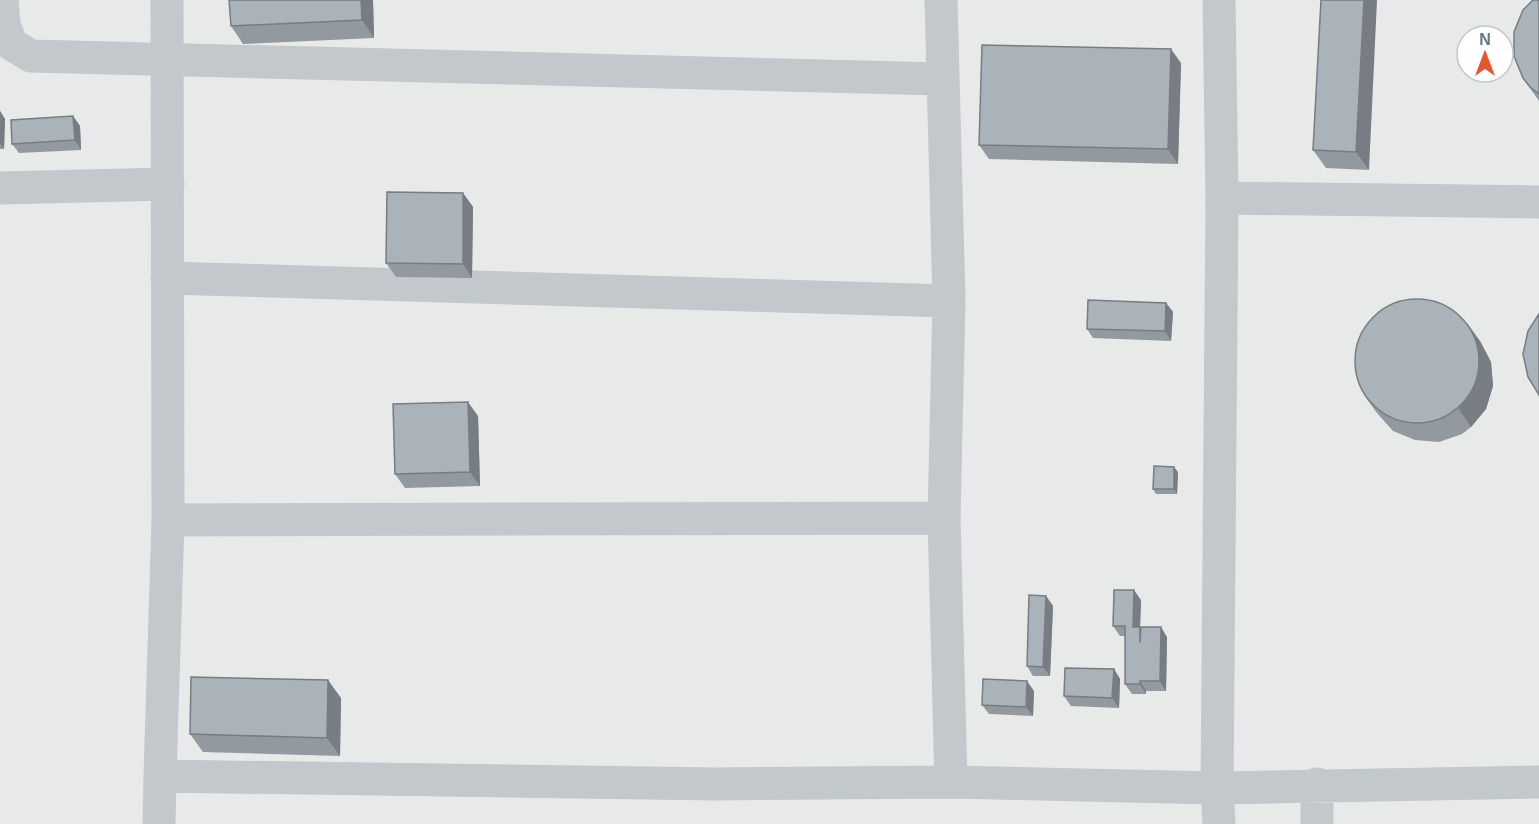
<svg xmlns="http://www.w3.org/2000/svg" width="1539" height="824" font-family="Arial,sans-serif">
<rect width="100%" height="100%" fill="#fafaf8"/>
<path fill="#e8e9e9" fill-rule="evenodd" d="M 0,0 L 1539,0 L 1539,824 L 0,824 ZM 1467,36 L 1503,36 L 1503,72 L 1467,72 Z"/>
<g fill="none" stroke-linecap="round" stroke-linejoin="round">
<path stroke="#c3c8cc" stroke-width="33" d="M 2,0 L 4,24 L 11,44 L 31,56 L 942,79
M 941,0 L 949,301 L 944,518 L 951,782
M 0,188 L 168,184
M 1222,198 L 1539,202
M 167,278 L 949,301
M 168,520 L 944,518
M 160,776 L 168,520 L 167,0
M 1317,784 L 1317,824
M 159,824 L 160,776 L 716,784 L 951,782 L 1217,788 L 1222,198 L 1219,0
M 1219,824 L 1217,788 L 1539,782"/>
</g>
<path fill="#929a9f" d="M 373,0 L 374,38 L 243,44 L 231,26 Z
M 1321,0 L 1369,170 L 1326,168 L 1313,150 Z
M 1539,0 L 1539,101 L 1523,78 Z
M 1181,63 L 1178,164 L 989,159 L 979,145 Z
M 0,111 L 5,119 L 4,149 L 0,149 Z
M 73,116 L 80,126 L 81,150 L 19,153 L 12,144 Z
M 463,193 L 473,207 L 472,278 L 396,277 L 386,263 Z
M 1166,303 L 1173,312 L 1171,341 L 1093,338 L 1087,329 Z
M 1480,341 L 1491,362 L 1493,386 L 1486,409 L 1471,427 L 1462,434 L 1439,442 L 1415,440 L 1393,431 L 1377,413 L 1364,395 Z
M 478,416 L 480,486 L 405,488 L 395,474 Z
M 1178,472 L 1177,494 L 1156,494 L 1153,489 Z
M 1046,596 L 1053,606 L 1050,676 L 1033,676 L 1027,666 Z
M 1141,600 L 1140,627 L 1141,629 L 1167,637 L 1166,691 L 1146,691 L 1146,694 L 1132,694 L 1125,684 L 1125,636 L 1120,636 L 1113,626 Z
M 1114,669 L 1120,679 L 1119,708 L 1071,706 L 1064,696 Z
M 1034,691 L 1033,716 L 989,714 L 982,705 Z
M 341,698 L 340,756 L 203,752 L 190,734 Z"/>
<path fill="#777d82" d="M 361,0 L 373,0 L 374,38 L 362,20 Z
M 1364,0 L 1377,0 L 1369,170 L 1356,152 Z
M 1171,49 L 1181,63 L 1178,164 L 1168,149 Z
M 0,111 L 5,119 L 4,149 L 0,143 Z
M 73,116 L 80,126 L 81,150 L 75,140 Z
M 463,193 L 473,207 L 472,278 L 463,264 Z
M 1166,303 L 1173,312 L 1171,341 L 1165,331 Z
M 1467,323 L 1480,341 L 1491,362 L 1493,386 L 1486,409 L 1471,427 L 1459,409 Z
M 468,402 L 478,416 L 480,486 L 470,472 Z
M 1174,467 L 1178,472 L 1177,494 L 1174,489 Z
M 1134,590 L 1141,600 L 1140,627 L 1146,636 L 1146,652 L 1133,627 Z
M 1046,596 L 1053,606 L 1050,676 L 1043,667 Z
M 1161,627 L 1167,637 L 1166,691 L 1160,681 Z
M 1114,669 L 1120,679 L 1119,708 L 1112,698 Z
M 328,680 L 341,698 L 340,756 L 327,738 Z
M 1027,681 L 1034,691 L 1033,716 L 1026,707 Z
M 1140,681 L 1146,691 L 1146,694 L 1140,684 Z"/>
<path fill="#aab3b9" stroke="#777d82" stroke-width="1.5" d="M 229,0 L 361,0 L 362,20 L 231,26 Z
M 1321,0 L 1364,0 L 1356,152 L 1313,150 Z
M 1533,0 L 1539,0 L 1539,94 L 1530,87 L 1523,78 L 1514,56 L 1514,32 L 1523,10 Z
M 982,45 L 1171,49 L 1168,149 L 979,145 Z
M 73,116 L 75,140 L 12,144 L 11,120 Z
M 387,192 L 463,193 L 463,264 L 386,263 Z
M1355 361a62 62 0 1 1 124 0a62 62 0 1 1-124 0Z
M 1088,300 L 1166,303 L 1165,331 L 1087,329 Z
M 1539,314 L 1539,395 L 1528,377 L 1523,354 L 1528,331 Z
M 468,402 L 470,472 L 395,474 L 393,404 Z
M 1154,466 L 1174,467 L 1174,489 L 1153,489 Z
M 1114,590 L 1134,590 L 1133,627 L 1140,627 L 1140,643 L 1141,627 L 1161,627 L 1160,681 L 1140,681 L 1140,684 L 1125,684 L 1125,626 L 1113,626 Z
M 1029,595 L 1046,596 L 1043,667 L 1027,666 Z
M 1065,668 L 1114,669 L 1112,698 L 1064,696 Z
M 191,677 L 328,680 L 327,738 L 190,734 Z
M 983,679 L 1027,681 L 1026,707 L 982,705 Z"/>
<g transform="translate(1485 54)"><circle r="28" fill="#ffffff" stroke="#c1c8cd" stroke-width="1.5"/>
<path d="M0-4.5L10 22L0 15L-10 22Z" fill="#e4572e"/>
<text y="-9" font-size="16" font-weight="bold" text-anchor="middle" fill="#657683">N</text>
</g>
</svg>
